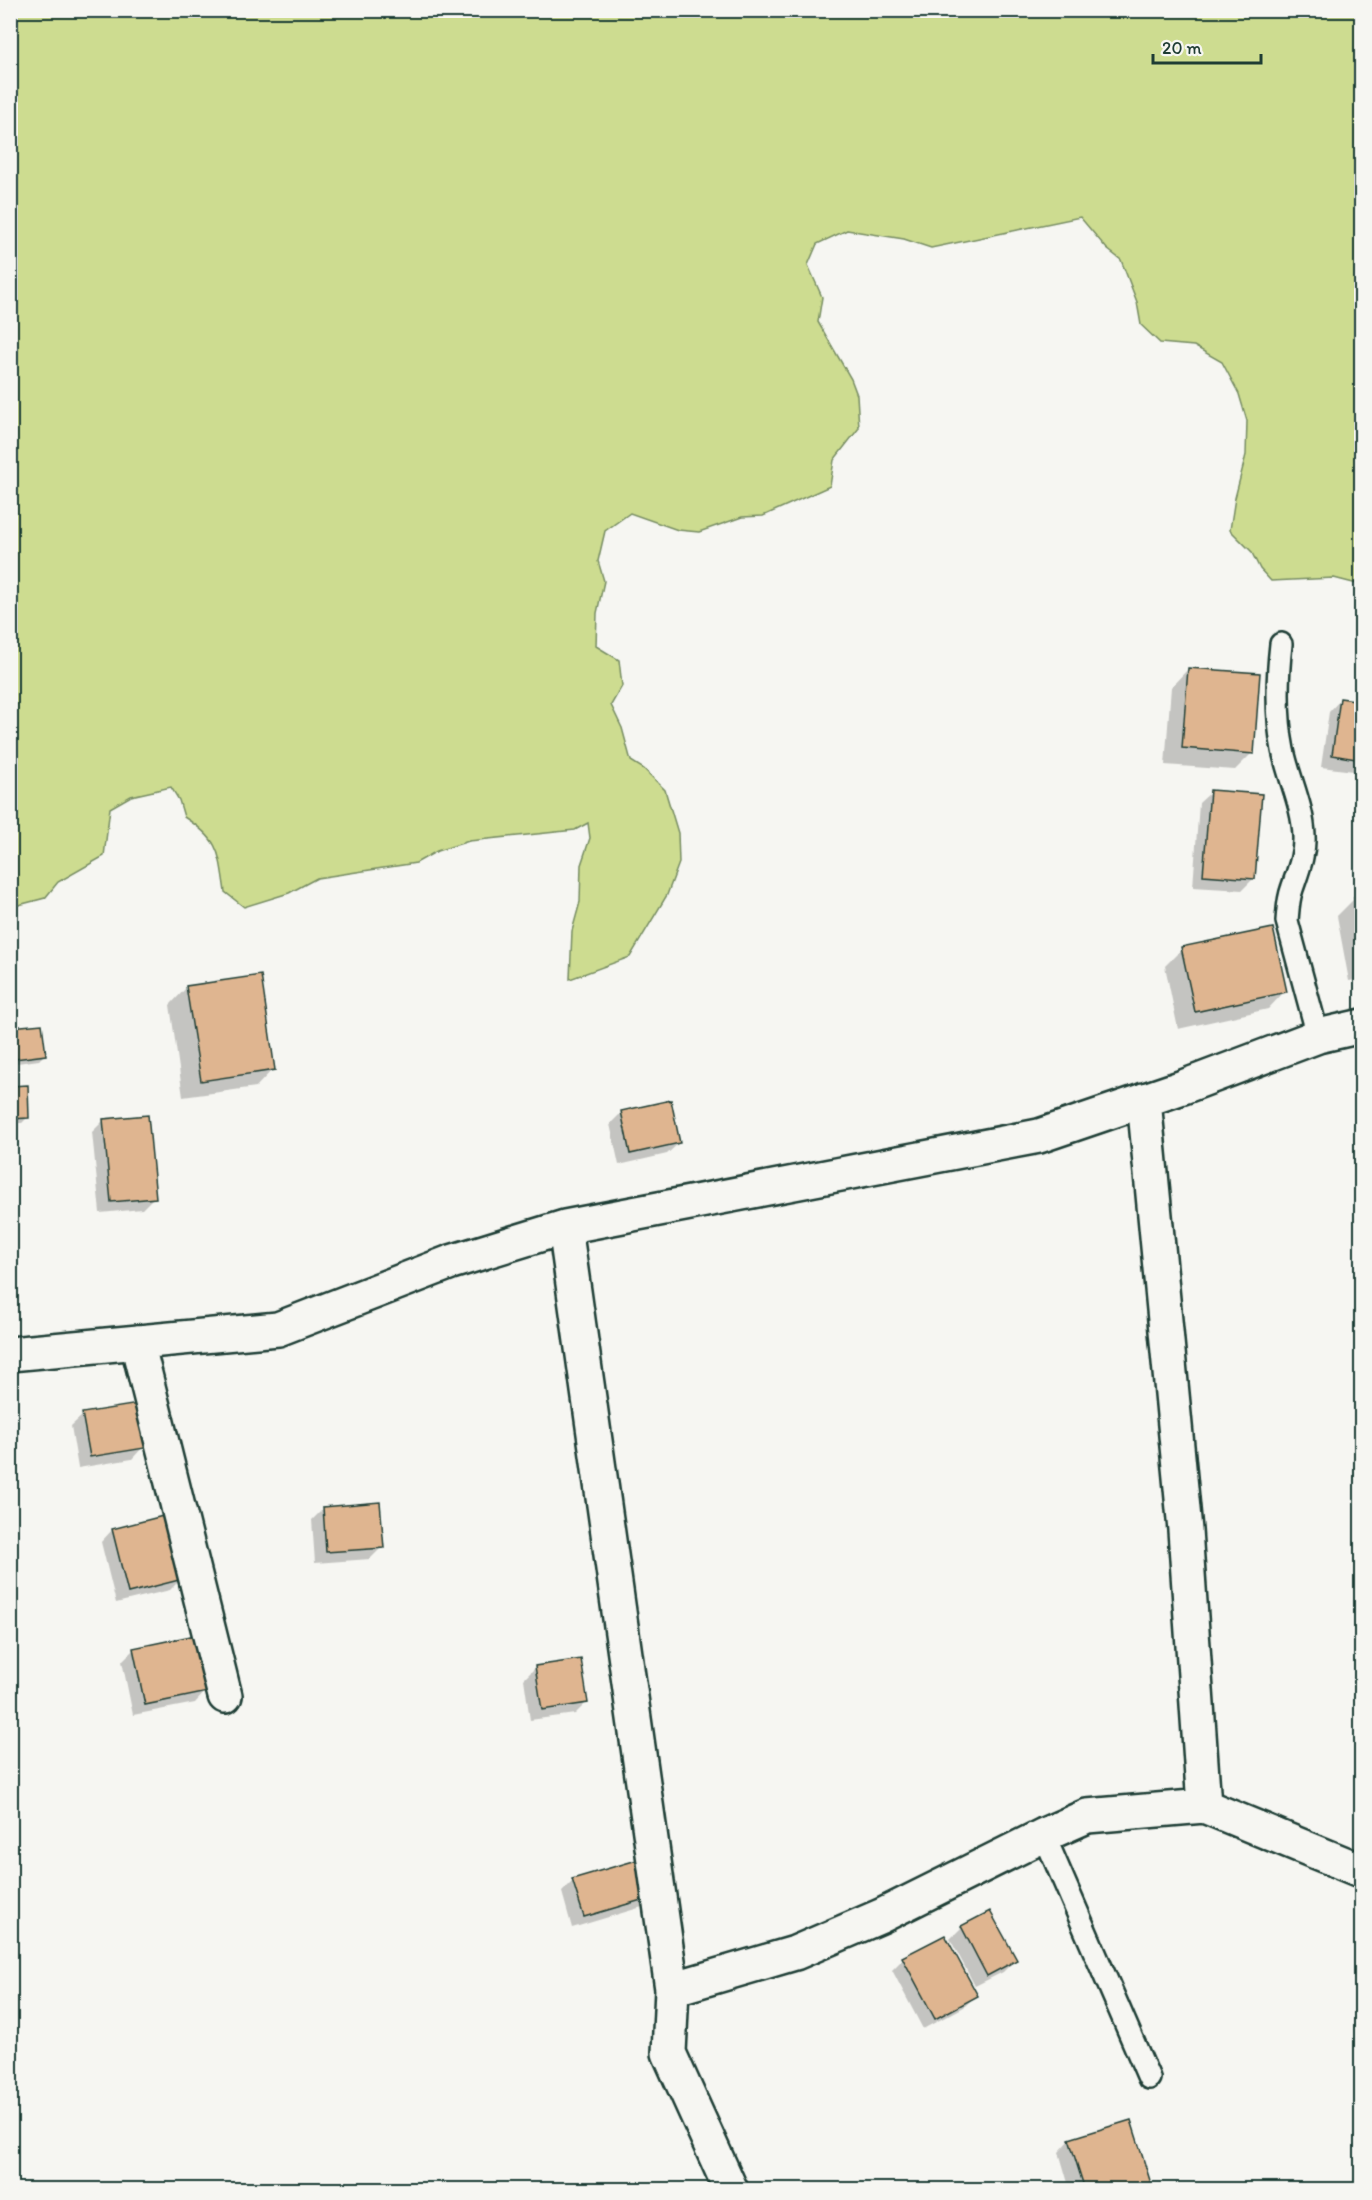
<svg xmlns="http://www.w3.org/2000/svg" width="1372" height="2200" font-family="Itim,sans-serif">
<rect width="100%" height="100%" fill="#f6f6f2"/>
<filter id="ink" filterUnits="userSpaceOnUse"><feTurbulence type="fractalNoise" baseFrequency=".0167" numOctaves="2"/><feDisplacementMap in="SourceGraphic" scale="12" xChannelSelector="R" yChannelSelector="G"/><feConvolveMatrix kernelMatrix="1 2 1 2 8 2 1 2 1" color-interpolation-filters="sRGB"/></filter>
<g filter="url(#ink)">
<path fill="#cddc90" stroke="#768c62" stroke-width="1.5" d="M 11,10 L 1361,11 L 1361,585 L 1334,578 L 1271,581 L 1260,569 L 1251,551 L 1230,530 L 1235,498 L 1246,455 L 1247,421 L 1239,394 L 1222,362 L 1194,346 L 1160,343 L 1141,325 L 1137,302 L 1121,260 L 1107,249 L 1080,217 L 931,248 L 904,239 L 847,230 L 817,244 L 808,265 L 822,297 L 818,322 L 851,379 L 857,395 L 859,428 L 834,460 L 830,486 L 763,516 L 742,517 L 699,532 L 678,530 L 630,513 L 605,531 L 598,561 L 604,581 L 597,613 L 596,646 L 619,660 L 622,686 L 611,705 L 622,728 L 631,761 L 644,769 L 665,790 L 678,833 L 679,863 L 667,895 L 630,957 L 570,979 L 572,931 L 580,902 L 581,865 L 590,838 L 588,823 L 575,830 L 469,841 L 437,851 L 416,863 L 317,878 L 289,893 L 244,907 L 225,892 C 219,852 220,840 184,817 L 179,800 L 171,787 L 131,796 L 110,808 L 104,856 L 58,882 L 45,898 L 11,907 Z"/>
<path fill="#0003" d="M 1188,669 L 1252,753 L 1235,770 L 1165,765 L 1171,687 Z
M 1340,700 L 1362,703 L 1362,772 L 1321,767 L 1329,712 Z
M 1211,792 L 1254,878 L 1242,890 L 1193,887 L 1199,803 Z
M 1362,897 L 1362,979 L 1349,981 L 1337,916 L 1355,898 Z
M 1182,949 L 1285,991 L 1268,1009 L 1178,1029 L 1165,966 Z
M 187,987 L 273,1069 L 256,1087 L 183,1097 L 170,1005 Z
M 12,1029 L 44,1055 L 39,1060 L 10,1064 Z
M 10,1088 L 28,1117 L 22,1123 L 10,1123 Z
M 622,1112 L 679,1143 L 667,1154 L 619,1165 L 610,1124 Z
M 103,1121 L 154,1197 L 142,1209 L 100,1213 L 92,1132 Z
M 83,1415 L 143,1447 L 132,1459 L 78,1468 L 71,1426 Z
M 324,1508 L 382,1547 L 370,1559 L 315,1563 L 312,1520 Z
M 112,1530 L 182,1578 L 170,1590 L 116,1603 L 101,1542 Z
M 194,1637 L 206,1691 L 195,1703 L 133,1715 L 122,1661 L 133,1650 Z
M 536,1667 L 587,1702 L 575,1714 L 530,1720 L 524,1679 Z
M 573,1881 L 654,1895 L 642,1907 L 572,1928 L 562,1892 Z
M 989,1913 L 1015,1960 L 1003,1972 L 975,1986 L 950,1939 L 962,1927 Z
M 903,1959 L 976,1995 L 964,2007 L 923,2029 L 892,1970 Z
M 1070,2140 L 1151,2190 L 1070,2190 L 1059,2152 Z"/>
<path fill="#dfb590" stroke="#1f3d34" stroke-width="1.5" d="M 1188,668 L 1260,673 L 1254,754 L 1182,748 Z
M 1340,698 L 1362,701 L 1362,760 L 1332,755 Z
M 1210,790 L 1262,794 L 1255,879 L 1203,875 Z
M 1362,896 L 1362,939 L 1354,897 Z
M 1273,928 L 1287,992 L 1195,1012 L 1181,947 Z
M 261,975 L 275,1070 L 201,1081 L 186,986 Z
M 42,1024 L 46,1055 L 15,1059 L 11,1027 Z
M 28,1085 L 29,1118 L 10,1119 L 10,1086 Z
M 671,1100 L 680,1143 L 630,1154 L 621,1111 Z
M 148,1115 L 156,1198 L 111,1202 L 103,1119 Z
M 138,1404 L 145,1448 L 90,1457 L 82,1413 Z
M 380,1502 L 384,1548 L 326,1552 L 323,1507 Z
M 167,1515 L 183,1579 L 128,1593 L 112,1529 Z
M 196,1635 L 208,1692 L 145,1705 L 133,1648 Z
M 581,1659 L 588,1703 L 542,1710 L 535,1666 Z
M 644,1858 L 655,1896 L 584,1917 L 572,1879 Z
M 990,1911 L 1017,1960 L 987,1976 L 961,1926 Z
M 945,1935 L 978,1996 L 935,2019 L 902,1957 Z
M 1131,2120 L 1153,2190 L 1085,2190 L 1069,2139 Z"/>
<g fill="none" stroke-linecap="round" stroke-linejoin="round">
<g stroke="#1f3d34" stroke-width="26">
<path id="lane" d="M 1281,644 C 1277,680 1276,715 1283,750 C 1289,779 1303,806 1304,836 C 1305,855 1298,871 1292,889 C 1288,900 1288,910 1287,921 L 1318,1036
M 1044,1835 L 1149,2078"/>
</g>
<g stroke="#1f3d34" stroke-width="38">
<path id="street" d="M 1144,1100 L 1185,1530 L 1204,1806
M 565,1227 L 672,1989 L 669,2053 L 731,2190
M 137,1342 L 225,1696
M 10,1354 L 278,1329 L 451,1262 L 565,1227 L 1039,1136 L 1183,1087 L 1318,1036 L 1362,1026
M 672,1989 L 795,1953 L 881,1916 L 1044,1835 L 1087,1816 L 1204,1806 L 1362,1871"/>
</g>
<use href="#lane" stroke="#f6f6f2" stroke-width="21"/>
<use href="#street" stroke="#f6f6f2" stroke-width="33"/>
</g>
</g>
<rect width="1372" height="2200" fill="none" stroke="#f6f6f2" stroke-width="36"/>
<rect x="18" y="18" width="1336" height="2164" fill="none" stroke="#1f3d34" stroke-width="2" filter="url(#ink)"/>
<path d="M1153 54v9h108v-9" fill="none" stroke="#1f3d34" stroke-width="3"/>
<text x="1162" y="54" font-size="18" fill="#1f3d34" stroke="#f6f6f2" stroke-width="4.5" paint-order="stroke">20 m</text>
</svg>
